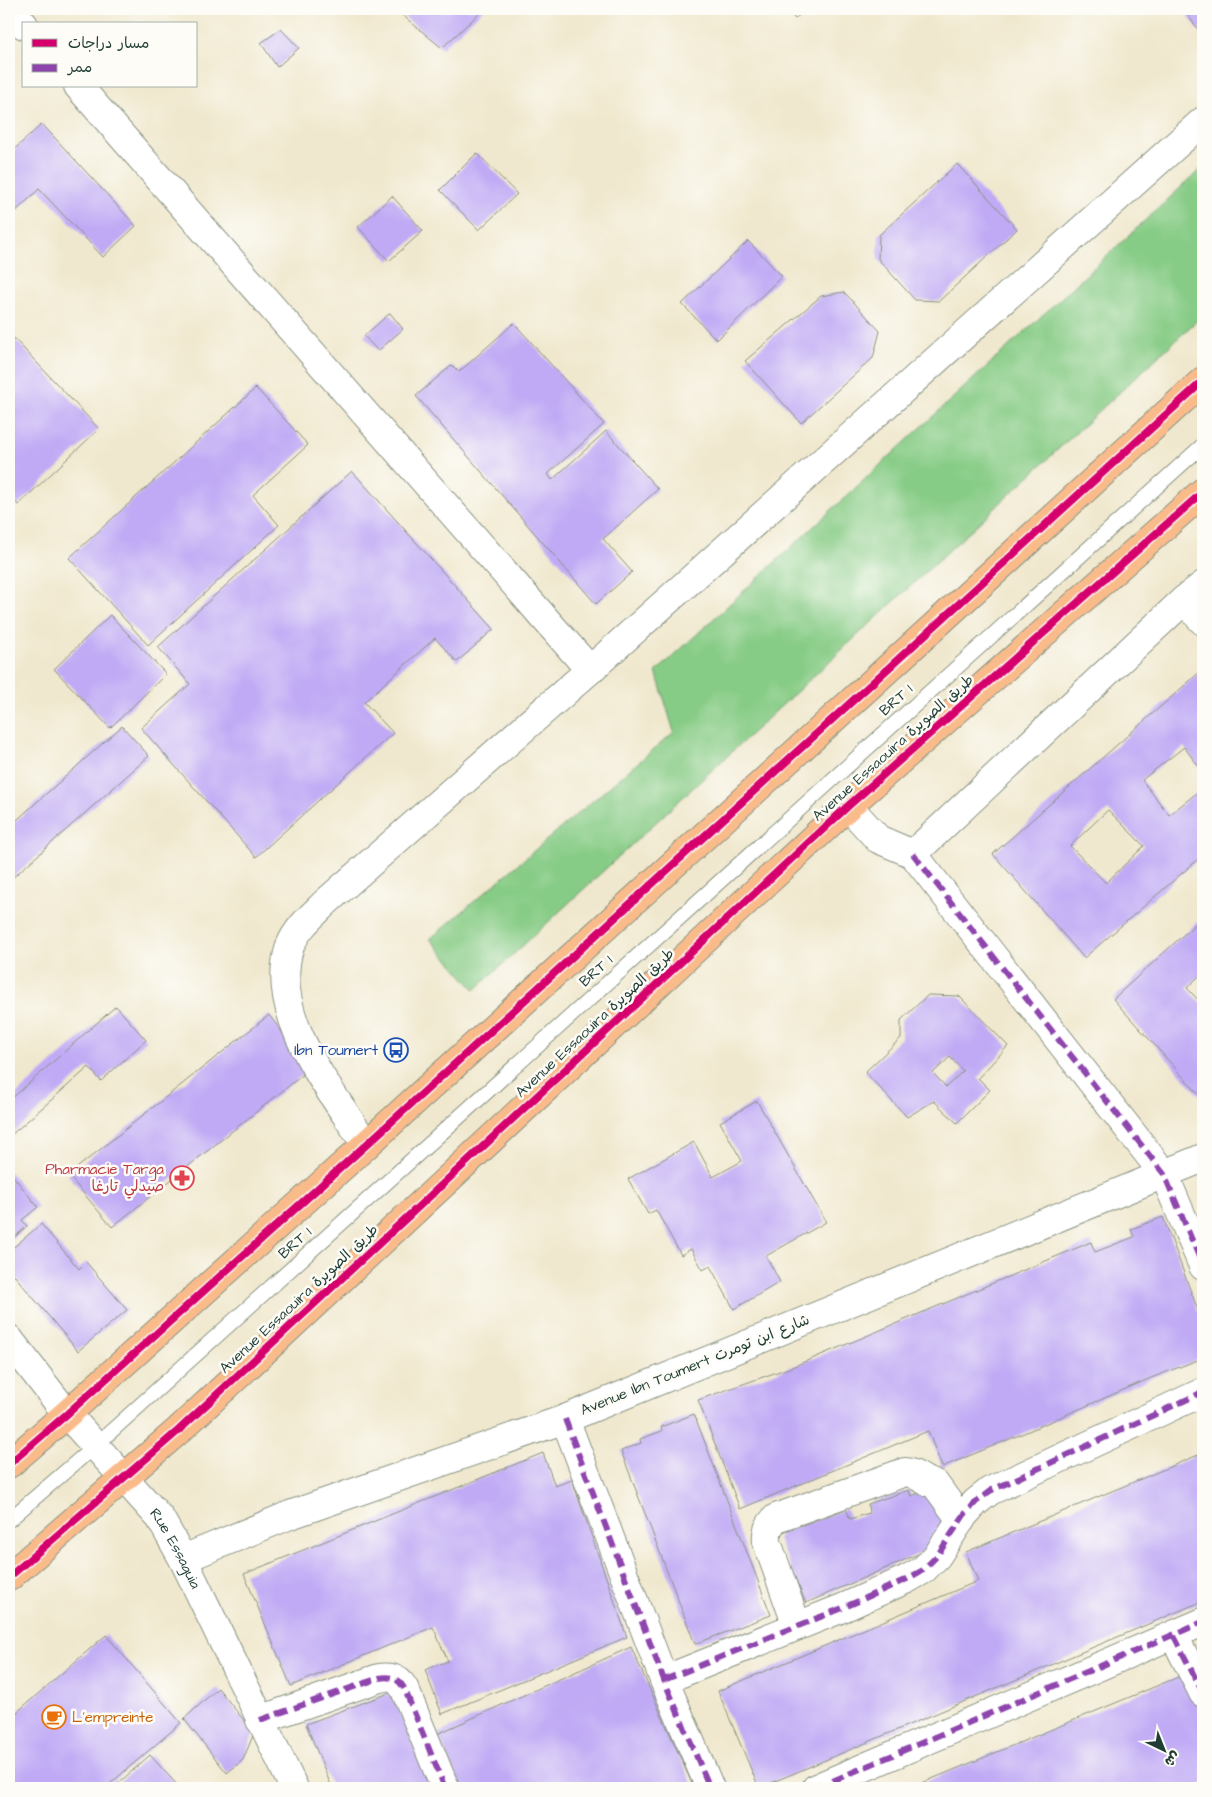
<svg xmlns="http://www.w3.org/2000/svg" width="1212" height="1797" font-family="'Architects Daughter','Playpen Sans Arabic',sans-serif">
<rect width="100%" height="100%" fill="#fdfcf7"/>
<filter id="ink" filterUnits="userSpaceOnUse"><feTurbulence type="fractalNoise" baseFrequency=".02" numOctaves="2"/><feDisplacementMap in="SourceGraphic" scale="10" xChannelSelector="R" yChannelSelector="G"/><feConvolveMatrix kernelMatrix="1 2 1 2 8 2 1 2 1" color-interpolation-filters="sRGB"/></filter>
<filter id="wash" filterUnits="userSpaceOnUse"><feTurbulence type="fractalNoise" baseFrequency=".0096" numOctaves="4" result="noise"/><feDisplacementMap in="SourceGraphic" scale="20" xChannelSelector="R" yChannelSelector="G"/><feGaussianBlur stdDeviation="1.12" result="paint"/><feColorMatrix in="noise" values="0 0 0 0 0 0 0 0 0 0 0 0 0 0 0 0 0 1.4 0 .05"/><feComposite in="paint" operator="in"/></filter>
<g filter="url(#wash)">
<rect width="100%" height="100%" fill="#f0e8ce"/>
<path fill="#87cc86" stroke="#53845d" d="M 1203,167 L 1203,315 L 475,990 L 430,939 L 674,732 L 656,672 Z"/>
<g id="blocks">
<path fill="#c0aaf5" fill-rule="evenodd" d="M 395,9 L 484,9 L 442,48 Z
M 785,9 L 806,9 L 795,19 Z
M 1183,9 L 1203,9 L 1203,36 Z
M 281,29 L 299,48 L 277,67 L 261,43 Z
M 42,124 L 136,226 L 103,257 L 39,189 L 9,218 L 9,154 Z
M 477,153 L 517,194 L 479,230 L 440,190 Z
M 957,164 L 1017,229 L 939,301 L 915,300 L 878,259 L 879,235 Z
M 392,196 L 423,231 L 389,261 L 358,227 Z
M 748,241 L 782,276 L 717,340 L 682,304 Z
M 844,292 L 880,331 L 873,358 L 801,423 L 745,361 L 821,296 Z
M 390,313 L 403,329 L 378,351 L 364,336 Z
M 514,323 L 604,424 L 548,474 L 552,480 L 606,431 L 658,489 L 603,539 L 632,572 L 596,604 L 416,396 L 452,365 L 459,372 Z
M 9,333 L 99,429 L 18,505 L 9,495 Z
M 256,388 L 308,445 L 253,495 L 279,525 L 148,645 L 69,558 Z
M 352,471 L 494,629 L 457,662 L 435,638 L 364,702 L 393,733 L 256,857 L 141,728 L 190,684 L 158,647 Z
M 110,615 L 166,674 L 110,728 L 54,669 Z
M 1201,671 L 1203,673 L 1203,772 L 1184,747 L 1142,780 L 1169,815 L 1203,788 L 1203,855 L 1084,958 L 993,854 ZM 1108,810 L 1144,846 L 1106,883 L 1070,846 Z
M 122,726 L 149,756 L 9,881 L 9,827 Z
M 1203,917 L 1203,972 L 1187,988 L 1203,1005 L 1203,1099 L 1113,999 Z
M 928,995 L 959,996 L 1008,1046 L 978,1078 L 990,1090 L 957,1123 L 934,1101 L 907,1117 L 865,1072 L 901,1038 L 901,1020 ZM 950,1057 L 963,1071 L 946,1087 L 933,1073 Z
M 116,1006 L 146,1040 L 101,1081 L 89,1067 L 11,1135 L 9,1133 L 9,1101 Z
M 269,1015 L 310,1069 L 112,1227 L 68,1175 Z
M 757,1101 L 826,1222 L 766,1256 L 780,1282 L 734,1309 L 710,1266 L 703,1270 L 691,1249 L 681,1255 L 656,1210 L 648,1214 L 628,1179 L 694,1142 L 713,1177 L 742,1161 L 720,1122 Z
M 9,1171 L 38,1207 L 22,1220 L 27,1226 L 9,1242 Z
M 1163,1217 L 1203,1324 L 1203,1358 L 1151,1378 L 1017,1436 L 942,1467 L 928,1431 L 740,1509 L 698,1400 L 797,1365 L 1091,1242 L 1095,1252 L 1134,1237 L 1131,1229 Z
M 41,1224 L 79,1269 L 86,1262 L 127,1310 L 78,1351 L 9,1269 L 9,1251 Z
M 694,1414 L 771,1615 L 695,1644 L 621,1451 L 641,1443 L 640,1439 L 662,1431 L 661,1427 Z
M 543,1453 L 555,1486 L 572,1480 L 627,1637 L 442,1714 L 425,1670 L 448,1661 L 433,1627 L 291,1686 L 244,1574 Z
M 1203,1453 L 1203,1601 L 759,1788 L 718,1691 L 978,1581 L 966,1552 Z
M 909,1490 L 911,1496 L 920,1493 L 937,1495 L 946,1524 L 939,1545 L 806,1603 L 778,1539 L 783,1532 L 846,1509 L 850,1519 L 869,1513 L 868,1504 Z
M 106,1635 L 181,1723 L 105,1788 L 9,1788 L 9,1719 Z
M 631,1647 L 694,1788 L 461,1788 L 437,1734 Z
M 1188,1673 L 1203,1709 L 1203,1784 L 1193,1788 L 910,1788 Z
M 218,1688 L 254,1733 L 243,1760 L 227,1773 L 184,1719 Z
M 392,1692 L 431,1788 L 332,1788 L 306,1724 Z
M 150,1755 L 180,1788 L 113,1788 Z"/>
</g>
</g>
<g filter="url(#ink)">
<use href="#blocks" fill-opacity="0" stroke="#889281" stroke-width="1"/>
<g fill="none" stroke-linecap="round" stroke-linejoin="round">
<g stroke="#889281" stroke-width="16">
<path id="service" d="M 9,1520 L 96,1445 L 1203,445"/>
</g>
<g stroke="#889281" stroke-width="30">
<g id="minor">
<path d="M 10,9 L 24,25"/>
<path d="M 78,86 L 590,670"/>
<path d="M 1184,600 L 1203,621"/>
<path d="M 848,806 L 878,839 L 913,854 L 1184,600 L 1203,585"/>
<path d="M 913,854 L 1164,1174 L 1203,1266"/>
<path d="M 366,1145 C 331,1090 267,1014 290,946 C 297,928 313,915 326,902 L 590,670 L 1203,121"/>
<path d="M 565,1419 L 664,1680 L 710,1788"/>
<path id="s1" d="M 124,1478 L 160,1518 L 183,1559 L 294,1788"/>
<path d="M 183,1559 L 290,1515 L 565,1419 L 1203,1158"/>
<path d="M 797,1626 L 767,1542 C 766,1532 768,1526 776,1518 L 905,1472 C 919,1473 923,1483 935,1484 L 961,1520"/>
<path d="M 1174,1636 L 1203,1693"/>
<path d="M 664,1680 L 845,1607 L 907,1579 L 923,1570 L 937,1556 L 964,1515 L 976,1502 L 990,1491 L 1203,1392"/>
<path d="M 260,1720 L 379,1678 C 391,1676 399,1678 405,1690 L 445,1788"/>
<path d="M 816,1788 L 1203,1622"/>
</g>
</g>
<g stroke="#889281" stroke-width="30">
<path id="tertiary" d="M 9,1339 L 67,1414 L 124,1478"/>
</g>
<g stroke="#889281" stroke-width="30">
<path id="primary" d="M 9,1464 L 67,1414 L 366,1145 L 1203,381
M 9,1577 L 179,1430 L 848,806 L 1203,492"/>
</g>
<use href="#service" stroke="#fff" stroke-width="14"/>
<use href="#minor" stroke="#fff" stroke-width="28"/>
<use href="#tertiary" stroke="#fff" stroke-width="28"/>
<use href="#primary" stroke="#fabb8b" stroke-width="28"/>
<path stroke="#8e44ad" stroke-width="6" stroke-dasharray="12 6" stroke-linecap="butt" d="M 913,854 L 1164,1174 L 1203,1266
M 565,1419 L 664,1680 L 710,1788
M 1174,1636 L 1203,1693
M 664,1680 L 845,1607 L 907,1579 L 923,1570 L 937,1556 L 964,1515 L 976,1502 L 990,1491 L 1203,1392
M 260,1720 L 379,1678 C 391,1676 399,1678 405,1690 L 445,1788
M 816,1788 L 1203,1622"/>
<g stroke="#fdfcf7" stroke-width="11">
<path id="cycleway" d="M 9,1464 L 67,1414 L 366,1145 L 1203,381
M 9,1577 L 179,1430 L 848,806 L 1203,492"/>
</g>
<use href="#cycleway" stroke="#d6006c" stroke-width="8"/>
</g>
</g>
<defs>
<g id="bus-ring" transform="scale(1.25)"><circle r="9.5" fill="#fdfcf7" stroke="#1a4fb4" stroke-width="1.5"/><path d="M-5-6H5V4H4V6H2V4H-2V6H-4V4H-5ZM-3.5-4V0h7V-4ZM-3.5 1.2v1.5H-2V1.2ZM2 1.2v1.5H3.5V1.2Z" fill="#1a4fb4"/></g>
<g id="pharmacy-ring" transform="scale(1.25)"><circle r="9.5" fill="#fdfcf7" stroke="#e0444e" stroke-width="1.5"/><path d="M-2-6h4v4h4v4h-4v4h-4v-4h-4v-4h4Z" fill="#e0444e"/></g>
<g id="cafe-ring" transform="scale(1.25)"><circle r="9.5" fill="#fdfcf7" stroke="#e8710a" stroke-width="1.5"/><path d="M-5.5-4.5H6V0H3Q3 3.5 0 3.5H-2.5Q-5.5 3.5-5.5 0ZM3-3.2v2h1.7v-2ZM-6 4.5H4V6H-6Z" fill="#e8710a"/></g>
</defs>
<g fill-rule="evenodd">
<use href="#bus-ring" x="396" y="1050"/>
<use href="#pharmacy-ring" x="182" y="1178"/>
<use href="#cafe-ring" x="54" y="1717"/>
</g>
<g text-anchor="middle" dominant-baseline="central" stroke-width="5" stroke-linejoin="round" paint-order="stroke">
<g font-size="15" fill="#1f3d34" stroke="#fdfcf7">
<text transform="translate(896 700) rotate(-42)">BRT 1</text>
<text transform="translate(893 748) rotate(-42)">Avenue Essaouira طريق الصويرة</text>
<text transform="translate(596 971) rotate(-42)">BRT 1</text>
<text transform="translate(595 1023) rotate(-43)">Avenue Essaouira طريق الصويرة</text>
<text transform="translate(295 1243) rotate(-42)">BRT 1</text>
<text transform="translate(299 1299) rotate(-43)">Avenue Essaouira طريق الصويرة</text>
<text transform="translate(695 1365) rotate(-22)">Avenue Ibn Toumert شارع ابن تومرت</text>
<text stroke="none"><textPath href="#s1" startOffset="88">Rue Essaguia</textPath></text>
</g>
<g font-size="15" fill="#164399" stroke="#fdfcf7" text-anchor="end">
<text x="378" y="1050">Ibn Toumert</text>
</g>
<g font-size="15" fill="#be3a42" stroke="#fdfcf7" text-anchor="end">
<text x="164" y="1169">Pharmacie Targa<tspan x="164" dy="17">صيدلي تارغا</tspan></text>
</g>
<g font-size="15" fill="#c56008" stroke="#fdfcf7" text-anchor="start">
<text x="72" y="1717">L'empreinte</text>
</g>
</g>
<rect width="1212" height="1797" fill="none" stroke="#fdfcf7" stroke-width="30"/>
<rect x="22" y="22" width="175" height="65" fill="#fdfcf7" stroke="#a4b0a9"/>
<rect x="32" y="39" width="25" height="8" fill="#d6006c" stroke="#a4b0a9"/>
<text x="68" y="48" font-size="15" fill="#1f3d34">مسار دراجات</text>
<rect x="32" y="64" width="25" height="8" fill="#8e44ad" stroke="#a4b0a9"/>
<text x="68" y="72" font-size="15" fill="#1f3d34">ممر</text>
<g transform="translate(1164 1750) rotate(137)" stroke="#fdfcf7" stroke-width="4" paint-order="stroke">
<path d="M0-4L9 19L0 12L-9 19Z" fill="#1f3d34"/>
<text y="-8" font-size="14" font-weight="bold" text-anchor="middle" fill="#1f3d34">ش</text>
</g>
</svg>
